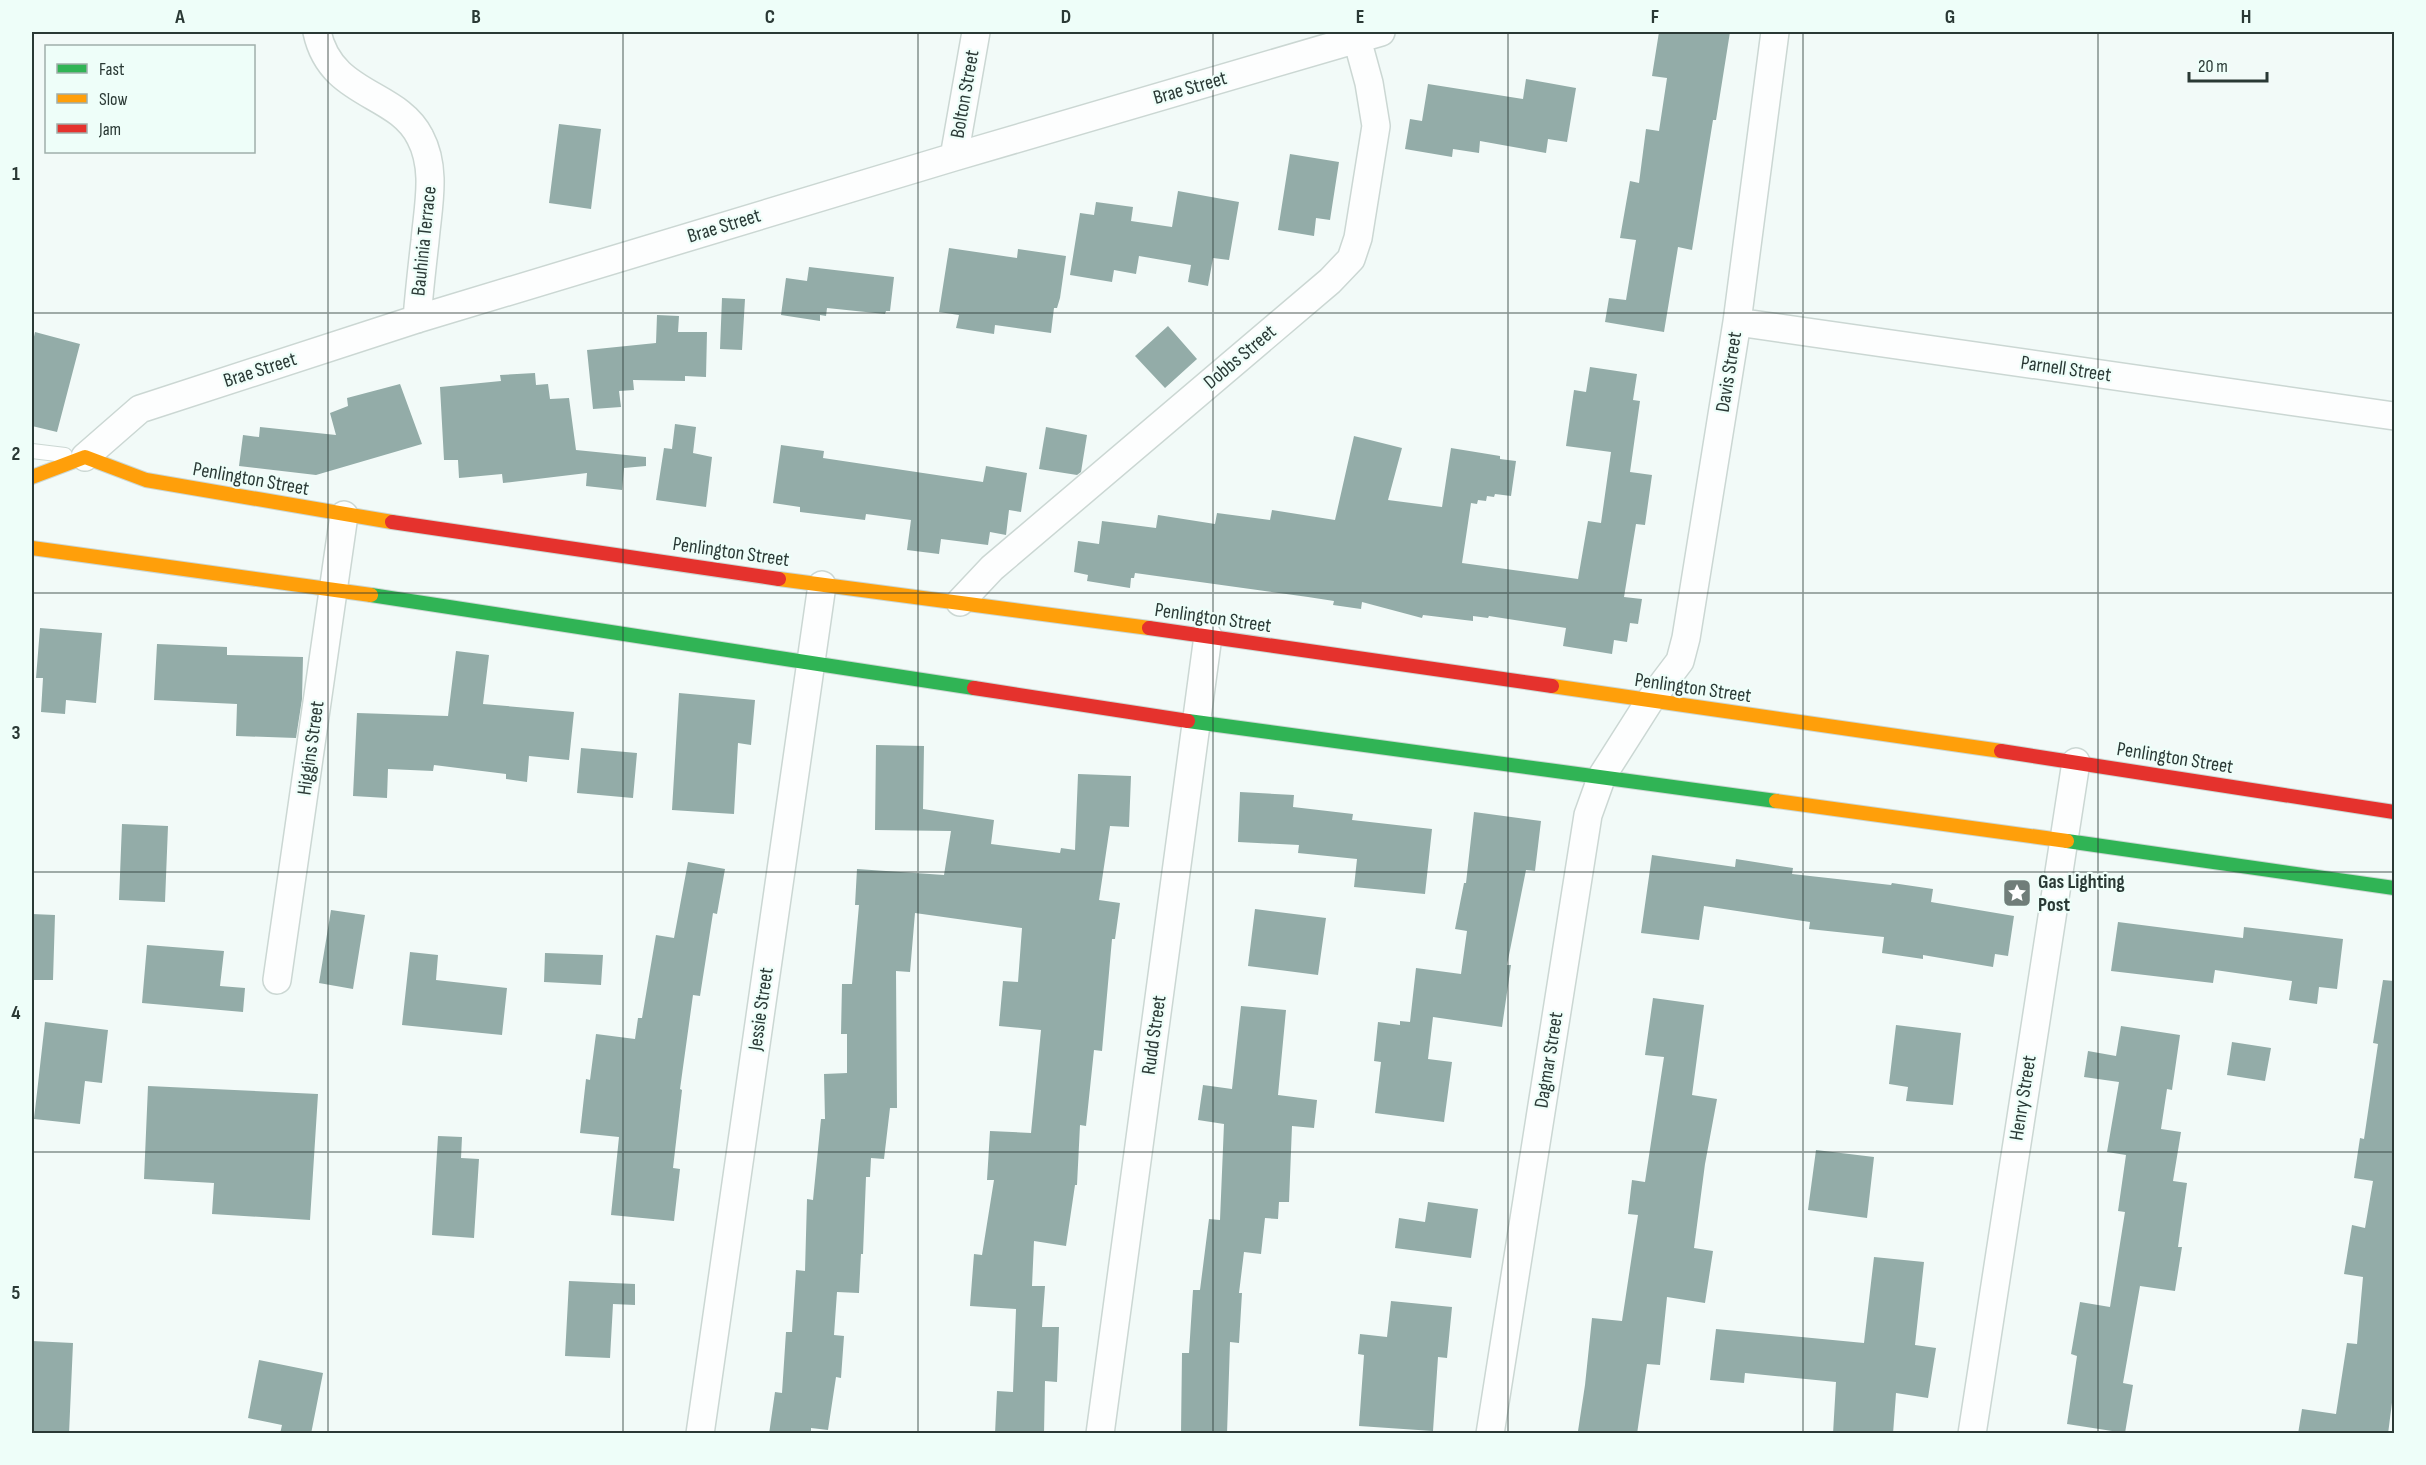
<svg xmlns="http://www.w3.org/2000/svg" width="2426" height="1465" font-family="'Sofia Sans Condensed',sans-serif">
<rect width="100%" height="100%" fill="#f2faf8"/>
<path fill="#93aca8" d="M 1659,32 L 1730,32 L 1716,120 L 1713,120 L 1692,250 L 1678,247 L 1664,332 L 1605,322 L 1609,298 L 1626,300 L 1636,240 L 1620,238 L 1630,181 L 1639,183 L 1646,129 L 1659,131 L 1667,78 L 1652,76 Z
M 1526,79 L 1576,88 L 1567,142 L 1548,139 L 1546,153 L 1480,141 L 1479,153 L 1453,149 L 1452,157 L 1405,149 L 1410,119 L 1422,121 L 1428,84 L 1523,99 Z
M 559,124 L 601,129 L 591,209 L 549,203 Z
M 1290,154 L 1339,162 L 1330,220 L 1316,218 L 1314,236 L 1278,230 Z
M 1178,191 L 1239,202 L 1229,260 L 1213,258 L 1208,286 L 1188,282 L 1191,265 L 1139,256 L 1136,274 L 1114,270 L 1112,282 L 1070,275 L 1080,213 L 1094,215 L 1096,202 L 1133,207 L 1131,221 L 1172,227 Z
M 949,248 L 1017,258 L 1018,249 L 1066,256 L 1060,298 L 1057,308 L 1054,308 L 1051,333 L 995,325 L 994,334 L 956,328 L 959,315 L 939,312 Z
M 809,267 L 894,277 L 890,311 L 886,311 L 885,314 L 827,308 L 826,316 L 820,315 L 820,321 L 781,315 L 786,278 L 807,281 Z
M 722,298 L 745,299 L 742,350 L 720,349 Z
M 657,315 L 679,316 L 678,332 L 707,332 L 706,377 L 685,376 L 685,381 L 633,380 L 634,390 L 619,391 L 621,407 L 593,409 L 587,350 L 656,343 Z
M 1168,326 L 1197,359 L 1165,388 L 1135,356 Z
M 35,332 L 80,344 L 57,432 L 32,426 L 32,346 Z
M 1590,367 L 1637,374 L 1633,400 L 1640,401 L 1630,472 L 1652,475 L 1645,525 L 1636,524 L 1624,597 L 1642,599 L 1638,624 L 1630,623 L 1627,642 L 1614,640 L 1612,654 L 1563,646 L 1566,628 L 1489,616 L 1488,618 L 1473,616 L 1473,621 L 1423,615 L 1422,618 L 1362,602 L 1361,609 L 1333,605 L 1334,601 L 1308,597 L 1135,573 L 1134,578 L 1131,578 L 1130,588 L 1087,581 L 1088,575 L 1074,572 L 1078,541 L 1099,544 L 1102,521 L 1156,528 L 1158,515 L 1215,524 L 1217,513 L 1270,520 L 1272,510 L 1335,520 L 1354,436 L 1402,448 L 1388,500 L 1442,507 L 1451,448 L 1500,456 L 1500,459 L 1516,461 L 1511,496 L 1495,494 L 1494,497 L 1487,496 L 1486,501 L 1478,500 L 1477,504 L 1471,503 L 1462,563 L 1578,579 L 1588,521 L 1601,523 L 1611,452 L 1566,446 L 1574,390 L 1586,392 Z
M 535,373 L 536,385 L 548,384 L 550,399 L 569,398 L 576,450 L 646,457 L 646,466 L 624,468 L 622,490 L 586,486 L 587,473 L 503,483 L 502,474 L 459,478 L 458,460 L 444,460 L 440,387 L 501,381 L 500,375 Z
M 400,384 L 422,444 L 316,475 L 239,466 L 243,435 L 259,437 L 260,427 L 336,435 L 330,413 L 348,406 L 347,398 Z
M 675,424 L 696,427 L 693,453 L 712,457 L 706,507 L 656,500 L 664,448 L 672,449 Z
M 1046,427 L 1087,435 L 1081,472 L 1077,475 L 1039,469 Z
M 781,445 L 824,451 L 823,458 L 983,482 L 986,466 L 1027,473 L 1021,512 L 1009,510 L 1006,535 L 990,532 L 988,545 L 941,539 L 939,554 L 907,550 L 911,520 L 866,514 L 865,520 L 800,512 L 800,507 L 773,503 Z
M 40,628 L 102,633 L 96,703 L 66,700 L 65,714 L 41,712 L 43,678 L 36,678 Z
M 157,644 L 227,647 L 227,655 L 303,657 L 302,699 L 296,738 L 236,736 L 237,704 L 154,700 Z
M 456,651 L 489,655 L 483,704 L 574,712 L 569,760 L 529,756 L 527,782 L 506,779 L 506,774 L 434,765 L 433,771 L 388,769 L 387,798 L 353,796 L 357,713 L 448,716 Z
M 679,693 L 755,700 L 751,745 L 738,743 L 734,814 L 672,810 Z
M 876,745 L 924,746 L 923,809 L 994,820 L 991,844 L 1060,853 L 1061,848 L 1075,850 L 1078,774 L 1131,776 L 1129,827 L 1110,826 L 1099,900 L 1120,903 L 1115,939 L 1112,939 L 1102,1051 L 1094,1050 L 1086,1126 L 1080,1125 L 1077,1185 L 1075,1185 L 1066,1246 L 1034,1241 L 1032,1286 L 1045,1286 L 1042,1327 L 1059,1327 L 1057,1382 L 1045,1381 L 1044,1434 L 995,1434 L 997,1391 L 1013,1392 L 1016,1309 L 970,1306 L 974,1254 L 982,1255 L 994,1180 L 987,1180 L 990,1131 L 1031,1133 L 1041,1030 L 999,1026 L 1003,981 L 1018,982 L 1022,928 L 915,913 L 910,972 L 896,971 L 897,1108 L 890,1108 L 884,1159 L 871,1158 L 870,1177 L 866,1177 L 863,1254 L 861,1254 L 859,1293 L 837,1292 L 834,1335 L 844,1336 L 841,1378 L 836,1377 L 828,1430 L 811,1428 L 811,1434 L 769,1434 L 775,1392 L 782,1393 L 786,1332 L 792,1332 L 796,1270 L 805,1271 L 807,1199 L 813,1200 L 821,1119 L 825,1119 L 824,1074 L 847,1073 L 847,1034 L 841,1034 L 842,984 L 852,984 L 859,905 L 855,905 L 857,869 L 944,875 L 951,831 L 875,830 Z
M 581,748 L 637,753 L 633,798 L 577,793 Z
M 1240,792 L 1294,795 L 1293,807 L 1353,814 L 1352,820 L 1432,829 L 1425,894 L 1354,887 L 1357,859 L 1298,853 L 1299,845 L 1238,842 Z
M 1474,812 L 1541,821 L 1535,871 L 1526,870 L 1507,965 L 1511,965 L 1502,1027 L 1433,1017 L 1428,1059 L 1452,1062 L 1444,1122 L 1375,1113 L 1381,1062 L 1374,1061 L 1378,1022 L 1400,1025 L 1400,1021 L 1410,1022 L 1416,968 L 1461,974 L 1467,931 L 1455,929 L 1464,883 L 1466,883 Z
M 122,824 L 168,826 L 165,902 L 119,900 Z
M 1652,855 L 1735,867 L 1736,859 L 1793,868 L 1792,874 L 1891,885 L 1892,883 L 1933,889 L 1931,902 L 2014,916 L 2008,956 L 1995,954 L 1993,967 L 1923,955 L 1923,959 L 1882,953 L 1884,937 L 1809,929 L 1810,922 L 1704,906 L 1699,940 L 1641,933 Z
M 688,862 L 725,869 L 717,914 L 713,913 L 700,996 L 693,995 L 680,1089 L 682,1090 L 673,1168 L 680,1169 L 674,1221 L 611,1215 L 619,1137 L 580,1133 L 586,1079 L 590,1080 L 596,1034 L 635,1039 L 638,1018 L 642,1018 L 656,935 L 674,938 Z
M 1255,909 L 1326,918 L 1318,975 L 1248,966 Z
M 331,910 L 365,915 L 353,989 L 319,983 Z
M 32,914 L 55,915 L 53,980 L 32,980 Z
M 2118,922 L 2243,938 L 2244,927 L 2343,939 L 2337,989 L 2319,987 L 2317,1004 L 2289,1000 L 2292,981 L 2215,970 L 2213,983 L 2111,971 Z
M 147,945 L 224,951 L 220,986 L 245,988 L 243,1012 L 142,1003 Z
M 410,952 L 438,955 L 436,980 L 507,988 L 502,1035 L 402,1025 Z
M 545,953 L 603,955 L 601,985 L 544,982 Z
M 2383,980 L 2394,981 L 2394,1387 L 2388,1434 L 2298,1434 L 2302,1409 L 2336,1414 L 2347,1343 L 2357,1344 L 2363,1277 L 2344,1274 L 2352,1225 L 2365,1228 L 2373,1181 L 2354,1178 L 2360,1138 L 2364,1139 L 2378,1044 L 2373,1043 Z
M 1653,998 L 1704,1005 L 1692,1095 L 1717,1099 L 1705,1164 L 1694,1248 L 1713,1251 L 1705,1303 L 1667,1297 L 1660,1365 L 1647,1364 L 1637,1434 L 1578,1431 L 1585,1385 L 1592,1318 L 1622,1321 L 1638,1215 L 1628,1214 L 1632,1180 L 1645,1182 L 1664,1057 L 1645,1055 Z
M 1241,1006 L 1286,1010 L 1278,1095 L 1317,1100 L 1314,1128 L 1292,1126 L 1289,1202 L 1279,1202 L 1278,1219 L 1265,1218 L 1261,1254 L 1244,1252 L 1239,1293 L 1242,1293 L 1239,1343 L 1230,1342 L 1227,1434 L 1181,1434 L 1182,1353 L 1189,1353 L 1193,1290 L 1200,1290 L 1209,1219 L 1220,1220 L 1224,1124 L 1198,1120 L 1203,1085 L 1232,1089 Z
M 45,1022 L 108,1030 L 102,1083 L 85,1081 L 80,1124 L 34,1119 Z
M 1896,1025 L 1961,1033 L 1953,1105 L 1906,1101 L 1908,1087 L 1889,1084 Z
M 2121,1026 L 2180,1035 L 2172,1090 L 2167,1089 L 2161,1129 L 2181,1132 L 2173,1181 L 2187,1183 L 2178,1247 L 2182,1247 L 2175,1291 L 2140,1286 L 2123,1383 L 2133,1385 L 2125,1433 L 2067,1424 L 2077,1356 L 2071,1354 L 2080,1302 L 2110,1307 L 2125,1212 L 2118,1211 L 2126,1155 L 2107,1152 L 2119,1082 L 2084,1077 L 2088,1051 L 2116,1056 Z
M 2232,1042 L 2271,1048 L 2265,1081 L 2227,1075 Z
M 148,1086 L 318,1094 L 310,1220 L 212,1214 L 214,1183 L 144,1179 Z
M 438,1136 L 462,1137 L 461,1158 L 479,1159 L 474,1238 L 432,1235 Z
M 1816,1150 L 1874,1157 L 1867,1218 L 1808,1210 Z
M 1428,1202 L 1478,1209 L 1471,1258 L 1395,1248 L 1399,1218 L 1425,1222 Z
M 1874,1257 L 1924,1262 L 1915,1345 L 1936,1348 L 1928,1398 L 1896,1393 L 1893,1434 L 1833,1434 L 1836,1382 L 1745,1373 L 1744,1383 L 1710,1380 L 1716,1329 L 1864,1343 Z
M 569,1281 L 635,1284 L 635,1305 L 613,1304 L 610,1358 L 565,1356 Z
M 1391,1301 L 1452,1307 L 1447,1358 L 1438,1357 L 1433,1431 L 1359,1426 L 1364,1355 L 1358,1354 L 1360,1334 L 1387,1337 Z
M 32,1341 L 73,1343 L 69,1434 L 32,1432 Z
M 259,1360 L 323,1373 L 311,1434 L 280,1434 L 282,1425 L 248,1418 Z"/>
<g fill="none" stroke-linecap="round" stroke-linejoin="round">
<g stroke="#cbd7d3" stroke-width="16">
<path id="lane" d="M 32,451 L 65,455"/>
</g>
<g stroke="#cbd7d3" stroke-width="30">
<path id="street" d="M 317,32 C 331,97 397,91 420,137 C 437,169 428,206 425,241 C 422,267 419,293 417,319
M 954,157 L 976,32
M 1737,322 L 2394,416
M 85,457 L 140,409 L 417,319 L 954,157 L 1381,32
M 960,602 L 992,568 L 1330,281 L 1351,259 L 1358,238 L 1376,126 L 1369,83 L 1357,39
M 277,980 L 344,515
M 700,1434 L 822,585
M 1100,1434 L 1208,636
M 1490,1434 L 1588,815 L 1602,776 L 1649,702 L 1680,661 L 1686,638 L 1737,322 L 1775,32
M 1972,1434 L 2076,762"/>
</g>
<g stroke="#cbd7d3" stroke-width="16">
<path id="fast" d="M 371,595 L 974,688
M 1188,721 L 1776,801
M 2067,841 L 2394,888"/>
</g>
<g stroke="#cbd7d3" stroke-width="16">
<path id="slow" d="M 32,477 L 85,457 L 146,480 L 392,522
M 32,548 L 371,595
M 779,579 L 1149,628
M 1552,686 L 2001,751
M 1776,801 L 2067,841"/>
</g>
<g stroke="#cbd7d3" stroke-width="16">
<path id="jam" d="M 392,522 L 779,579
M 1149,628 L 1552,686
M 974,688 L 1188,721
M 2001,751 L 2394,812"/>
</g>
<use href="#lane" stroke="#fdfefe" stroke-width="14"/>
<use href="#street" stroke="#fdfefe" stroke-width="27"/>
<use href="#fast" stroke="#30b455" stroke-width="14"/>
<use href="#slow" stroke="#ff9f0a" stroke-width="14"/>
<use href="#jam" stroke="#e5322d" stroke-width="14"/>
</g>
<path fill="none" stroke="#2a3935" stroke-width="1.5" stroke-opacity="0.55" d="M 328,32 L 328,1434M 623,32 L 623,1434M 918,32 L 918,1434M 1213,32 L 1213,1434M 1508,32 L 1508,1434M 1803,32 L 1803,1434M 2098,32 L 2098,1434M 32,313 L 2394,313M 32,593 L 2394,593M 32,872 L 2394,872M 32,1152 L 2394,1152"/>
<defs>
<g id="sight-square" transform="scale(1.5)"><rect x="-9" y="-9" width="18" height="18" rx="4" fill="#707d79" stroke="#eefef9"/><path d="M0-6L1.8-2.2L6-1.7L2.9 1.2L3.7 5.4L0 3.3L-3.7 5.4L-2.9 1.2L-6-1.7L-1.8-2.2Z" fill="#fff"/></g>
</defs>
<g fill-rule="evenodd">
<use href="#sight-square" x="2017" y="893"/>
</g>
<g text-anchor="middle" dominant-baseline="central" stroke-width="4.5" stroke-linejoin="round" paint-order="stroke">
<g font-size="20" fill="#2a3935" stroke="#eefef9">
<text transform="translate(1190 88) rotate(-16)">Brae Street</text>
<text transform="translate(965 94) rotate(-80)">Bolton Street</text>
<text transform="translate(724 226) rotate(-17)">Brae Street</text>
<text transform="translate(424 241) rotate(-84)">Bauhinia Terrace</text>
<text transform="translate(1240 357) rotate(-40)">Dobbs Street</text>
<text transform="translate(2066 369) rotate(8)">Parnell Street</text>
<text transform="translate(260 370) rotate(-18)">Brae Street</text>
<text transform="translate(1729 372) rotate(-81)">Davis Street</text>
<text transform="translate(251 479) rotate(10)">Penlington Street</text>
<text transform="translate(731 552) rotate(8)">Penlington Street</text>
<text transform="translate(1213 618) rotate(8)">Penlington Street</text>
<text transform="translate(1693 688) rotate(8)">Penlington Street</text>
<text transform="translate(311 748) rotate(-82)">Higgins Street</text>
<text transform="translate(2175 758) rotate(9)">Penlington Street</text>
<text transform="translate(761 1009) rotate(-82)">Jessie Street</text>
<text transform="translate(1154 1035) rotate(-82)">Rudd Street</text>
<text transform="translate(1549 1060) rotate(-81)">Dagmar Street</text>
<text transform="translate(2023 1098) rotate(-81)">Henry Street</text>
</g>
<g font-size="20" font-weight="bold" fill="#2a3935" stroke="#eefef9" text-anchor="start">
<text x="2038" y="882">Gas Lighting<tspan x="2038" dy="23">Post</tspan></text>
</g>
</g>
<rect width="2426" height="1465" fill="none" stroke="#eefef9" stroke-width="66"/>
<rect x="45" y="45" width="210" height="108" fill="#eefef9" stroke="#a0afab" stroke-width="1.5"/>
<rect x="57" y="64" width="30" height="9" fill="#30b455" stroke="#a0afab" stroke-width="1.5"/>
<text x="99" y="75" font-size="18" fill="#2a3935">Fast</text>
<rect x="57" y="94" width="30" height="9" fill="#ff9f0a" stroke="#a0afab" stroke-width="1.5"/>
<text x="99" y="105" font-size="18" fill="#2a3935">Slow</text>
<rect x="57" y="124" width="30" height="9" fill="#e5322d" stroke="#a0afab" stroke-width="1.5"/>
<text x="99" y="135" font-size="18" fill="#2a3935">Jam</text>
<path d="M2189 72v9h78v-9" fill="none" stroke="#2a3935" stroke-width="3"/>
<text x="2198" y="72" font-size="18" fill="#2a3935" stroke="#eefef9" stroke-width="4.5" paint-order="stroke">20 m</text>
<rect x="33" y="33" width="2360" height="1399" fill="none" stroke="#2a3935" stroke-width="2"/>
<g font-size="20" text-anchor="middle" font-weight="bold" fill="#2a3935">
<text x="180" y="23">A</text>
<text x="476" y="23">B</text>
<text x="770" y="23">C</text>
<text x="1066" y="23">D</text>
<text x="1360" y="23">E</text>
<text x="1655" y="23">F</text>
<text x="1950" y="23">G</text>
<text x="2246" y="23">H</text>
<text x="16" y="180">1</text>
<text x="16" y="460">2</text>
<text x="16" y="739">3</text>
<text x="16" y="1019">4</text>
<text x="16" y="1299">5</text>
</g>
</svg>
